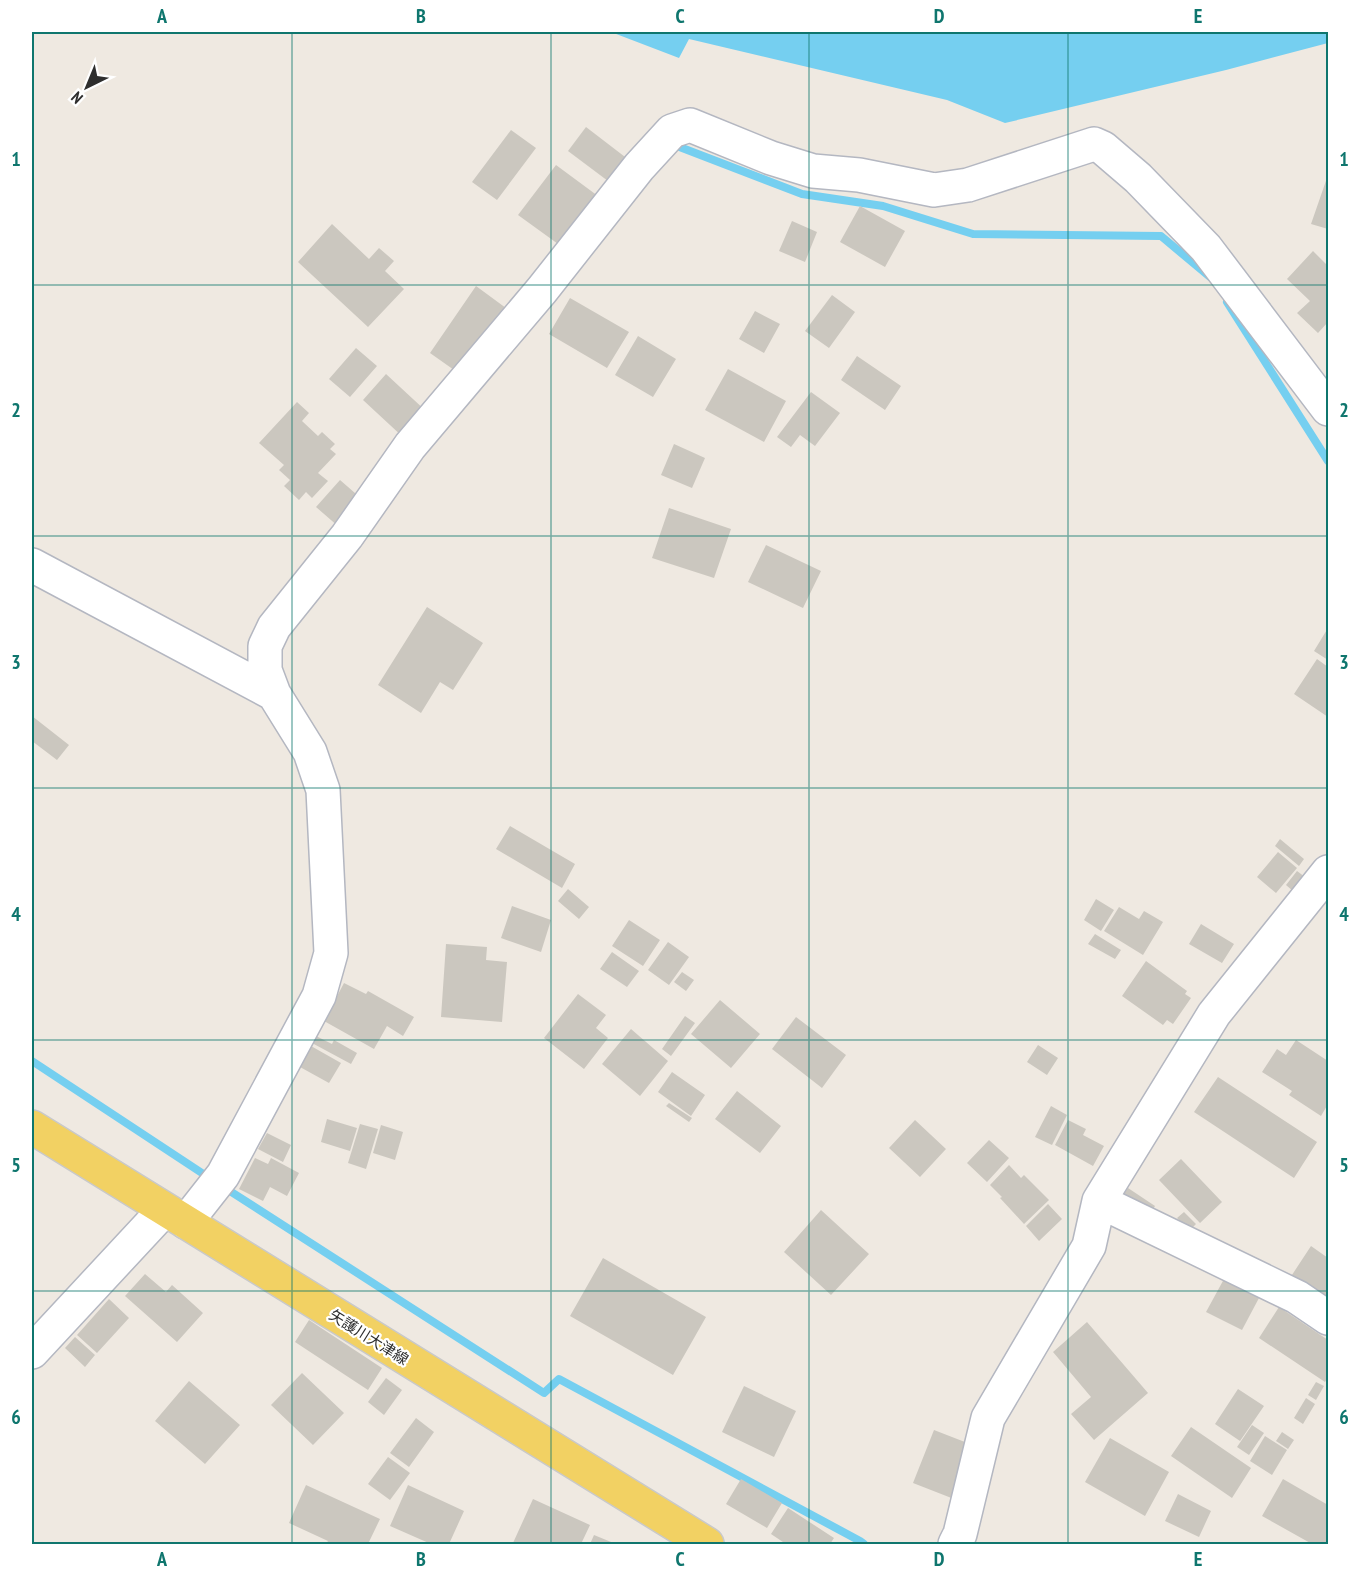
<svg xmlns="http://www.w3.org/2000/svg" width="1360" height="1576" font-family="'PT Sans Narrow','Noto Sans JP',sans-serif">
<rect width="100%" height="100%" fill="#efe9e1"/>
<path fill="#75cff0" d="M 611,32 L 1328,32 L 1328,43 L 1226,70 L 1005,123 L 947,100 L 689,39 L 679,58 Z"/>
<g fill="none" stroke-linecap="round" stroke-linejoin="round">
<path stroke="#75cff0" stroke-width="8" d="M 677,146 L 802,194 L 883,206 L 973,234 L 1161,236 L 1210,277
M 1227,302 L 1328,461
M 32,1061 L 211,1179
M 222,1186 L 544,1393 L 559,1379 L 860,1541 L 864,1544"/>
</g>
<path fill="#cbc7bf" d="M 586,127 L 629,160 L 612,184 L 568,151 Z
M 511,130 L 536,148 L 497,200 L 472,182 Z
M 556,165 L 602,199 L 565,249 L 518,215 Z
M 1328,175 L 1328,229 L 1311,224 Z
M 860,206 L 905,231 L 885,267 L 840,242 Z
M 792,221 L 817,232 L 805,262 L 779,251 Z
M 332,224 L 369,259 L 379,248 L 394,261 L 385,271 L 404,289 L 368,327 L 298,262 Z
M 1313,251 L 1328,266 L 1328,322 L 1318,333 L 1297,313 L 1310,301 L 1287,279 Z
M 476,286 L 510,311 L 464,377 L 430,353 Z
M 832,295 L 855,312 L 829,348 L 805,331 Z
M 570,298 L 629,332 L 607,368 L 549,334 Z
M 755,311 L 780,324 L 764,353 L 739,339 Z
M 638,336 L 676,359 L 653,397 L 615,375 Z
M 356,348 L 377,366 L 350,397 L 329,379 Z
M 857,356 L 901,386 L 885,410 L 841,380 Z
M 728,369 L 786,401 L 764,442 L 705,410 Z
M 386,374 L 427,412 L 404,438 L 363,400 Z
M 811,392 L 840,413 L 815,446 L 800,435 L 791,447 L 777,437 Z
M 297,402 L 309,413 L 302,421 L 318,436 L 322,432 L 335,444 L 330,449 L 336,454 L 318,473 L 328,481 L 312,498 L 306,492 L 299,500 L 284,486 L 290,480 L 279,470 L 284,465 L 259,443 Z
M 674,444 L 705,458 L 692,488 L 661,475 Z
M 340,480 L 363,500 L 339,527 L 316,507 Z
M 669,508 L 731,529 L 714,578 L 652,558 Z
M 766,545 L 821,571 L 803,608 L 748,582 Z
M 427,607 L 483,643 L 453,690 L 440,682 L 421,713 L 378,685 Z
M 1328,628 L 1328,660 L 1314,651 Z
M 1317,659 L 1328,667 L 1328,717 L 1294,694 Z
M 32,716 L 69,745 L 57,760 L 32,741 Z
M 510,826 L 575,864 L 562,888 L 496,849 Z
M 1280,839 L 1304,859 L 1299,866 L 1275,846 Z
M 1278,852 L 1297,868 L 1276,893 L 1257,877 Z
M 1297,871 L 1313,883 L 1301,898 L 1286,885 Z
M 568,889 L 589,907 L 579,919 L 558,901 Z
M 1096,899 L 1114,910 L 1101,931 L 1084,920 Z
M 512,906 L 551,920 L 541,952 L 501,938 Z
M 1119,907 L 1139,919 L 1144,911 L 1163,922 L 1143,955 L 1104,931 Z
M 629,920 L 660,940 L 643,966 L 612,946 Z
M 1201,924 L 1234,944 L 1222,963 L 1189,944 Z
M 1095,934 L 1121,950 L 1115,959 L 1088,944 Z
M 668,942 L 689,957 L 669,985 L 648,970 Z
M 446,944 L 487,947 L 486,960 L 507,962 L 502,1022 L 441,1017 Z
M 612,952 L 639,971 L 627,987 L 600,969 Z
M 1146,961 L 1187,991 L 1185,994 L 1191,998 L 1173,1024 L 1167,1020 L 1163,1025 L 1122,996 Z
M 682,972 L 694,980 L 686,991 L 674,982 Z
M 344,983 L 366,994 L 368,991 L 414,1017 L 403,1036 L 387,1026 L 374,1049 L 324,1021 Z
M 578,994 L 606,1015 L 596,1028 L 608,1038 L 584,1069 L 544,1038 Z
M 720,1000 L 760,1034 L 731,1068 L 691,1034 Z
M 685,1016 L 695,1023 L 671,1056 L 662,1049 Z
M 796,1017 L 846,1055 L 822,1088 L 772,1049 Z
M 631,1029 L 668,1061 L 640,1096 L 602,1064 Z
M 316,1036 L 332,1044 L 334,1040 L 357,1053 L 351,1064 L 312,1043 Z
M 1296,1040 L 1328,1061 L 1328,1104 L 1321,1116 L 1289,1095 L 1292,1091 L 1262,1072 L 1277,1049 L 1286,1055 Z
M 1038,1045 L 1058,1058 L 1047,1075 L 1027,1062 Z
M 311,1046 L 341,1063 L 329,1083 L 300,1067 Z
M 672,1072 L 705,1095 L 691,1116 L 658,1092 Z
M 1218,1077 L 1317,1142 L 1294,1178 L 1194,1112 Z
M 737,1091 L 781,1126 L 760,1153 L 715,1119 Z
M 669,1103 L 692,1118 L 689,1122 L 666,1106 Z
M 1051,1106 L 1067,1115 L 1052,1145 L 1035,1137 Z
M 327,1119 L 357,1128 L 350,1151 L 321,1142 Z
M 915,1120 L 946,1149 L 920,1177 L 889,1148 Z
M 1068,1120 L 1086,1129 L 1083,1135 L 1104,1146 L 1093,1166 L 1055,1145 Z
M 360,1124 L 378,1129 L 366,1169 L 348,1163 Z
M 381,1125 L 403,1132 L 395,1160 L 373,1153 Z
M 267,1133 L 291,1145 L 283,1162 L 258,1149 Z
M 989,1140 L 1009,1158 L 987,1182 L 967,1163 Z
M 255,1158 L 268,1164 L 271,1158 L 299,1173 L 287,1196 L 270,1187 L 263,1201 L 239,1189 Z
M 1181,1159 L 1222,1202 L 1200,1223 L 1159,1180 Z
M 1009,1165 L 1021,1178 L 1024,1175 L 1049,1200 L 1024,1224 L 1000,1198 L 1002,1197 L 990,1185 Z
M 1128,1188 L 1155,1206 L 1147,1219 L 1119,1201 Z
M 1048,1204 L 1062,1219 L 1039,1241 L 1026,1226 Z
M 821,1210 L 869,1254 L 831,1295 L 784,1252 Z
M 1184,1212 L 1196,1224 L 1189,1231 L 1177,1218 Z
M 1311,1246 L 1328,1258 L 1328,1308 L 1288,1281 Z
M 603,1258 L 706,1317 L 673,1375 L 570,1316 Z
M 145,1274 L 166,1292 L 172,1285 L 203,1313 L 177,1342 L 125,1296 Z
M 1224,1279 L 1259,1298 L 1242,1330 L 1206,1312 Z
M 109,1299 L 129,1318 L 97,1353 L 77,1335 Z
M 1279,1307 L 1328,1340 L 1328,1377 L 1325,1382 L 1259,1338 Z
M 309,1320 L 382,1368 L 368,1390 L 295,1342 Z
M 1087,1322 L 1148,1393 L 1094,1440 L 1071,1414 L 1091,1397 L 1053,1352 Z
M 75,1337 L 95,1355 L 85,1367 L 65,1348 Z
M 302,1373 L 344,1413 L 313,1445 L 271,1405 Z
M 386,1378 L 402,1390 L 384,1415 L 368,1402 Z
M 189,1381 L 240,1425 L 205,1464 L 155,1421 Z
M 1316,1382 L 1324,1386 L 1316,1400 L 1308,1395 Z
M 744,1386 L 796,1411 L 774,1457 L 722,1432 Z
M 1238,1389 L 1264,1406 L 1240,1441 L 1215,1424 Z
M 1306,1398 L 1315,1404 L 1303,1424 L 1294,1418 Z
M 416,1418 L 434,1432 L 409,1467 L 390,1453 Z
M 1252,1425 L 1264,1433 L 1249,1455 L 1237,1447 Z
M 1191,1427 L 1251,1468 L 1232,1498 L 1171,1456 Z
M 934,1430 L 970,1444 L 955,1482 L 960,1485 L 954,1499 L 913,1483 Z
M 1282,1432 L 1294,1440 L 1288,1449 L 1276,1441 Z
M 1265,1436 L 1287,1450 L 1272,1475 L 1250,1461 Z
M 1110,1438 L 1169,1472 L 1145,1516 L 1085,1482 Z
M 388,1457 L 410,1473 L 390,1500 L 368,1484 Z
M 741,1479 L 782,1503 L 767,1528 L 726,1504 Z
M 1283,1479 L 1328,1505 L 1328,1544 L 1312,1544 L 1262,1516 Z
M 306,1485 L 380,1519 L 368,1544 L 326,1544 L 328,1541 L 289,1523 Z
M 408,1485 L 464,1511 L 449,1544 L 431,1544 L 390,1526 Z
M 1178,1494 L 1211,1511 L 1199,1537 L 1165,1521 Z
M 533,1499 L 590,1525 L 581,1544 L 513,1543 Z
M 788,1508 L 834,1538 L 830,1544 L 786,1544 L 771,1534 Z
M 594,1535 L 616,1544 L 590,1544 Z"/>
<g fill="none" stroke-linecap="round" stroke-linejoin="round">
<g stroke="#b4b7c1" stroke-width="36">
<path id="minor" d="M 32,565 L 274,694
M 1099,1201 L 1297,1297 L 1328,1318
M 186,1222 L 223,1175 L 319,996 L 331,953 L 323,790 L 310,752 L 274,694 L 265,670 L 265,646 L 274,627 L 347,536 L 410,446 L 542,290 L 639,167 L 672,131 L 690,125 L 771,158 L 813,171 L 859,175 L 934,190 L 968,185 L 1094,144 L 1103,148 L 1138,178 L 1206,248 L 1328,409
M 32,1352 L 164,1210
M 955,1544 L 960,1534 L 988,1418 L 1089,1246 L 1099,1201 L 1214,1014 L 1328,872"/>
</g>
<g stroke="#c9c9c9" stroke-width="36">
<path id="major" d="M 32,1127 L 707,1544"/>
</g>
<use href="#minor" stroke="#fff" stroke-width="33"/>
<use href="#major" stroke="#f2d163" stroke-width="33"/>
</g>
<path fill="none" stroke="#0f766e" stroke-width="1.5" stroke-opacity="0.55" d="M 292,32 L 292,1544M 551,32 L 551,1544M 809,32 L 809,1544M 1068,32 L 1068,1544M 32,285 L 1328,285M 32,536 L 1328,536M 32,788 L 1328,788M 32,1040 L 1328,1040M 32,1291 L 1328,1291"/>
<g text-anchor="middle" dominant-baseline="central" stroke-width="4.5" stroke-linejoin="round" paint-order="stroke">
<g font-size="15" fill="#2e2e2e" stroke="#fff">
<text transform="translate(369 1337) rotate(32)">矢護川大津線</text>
</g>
</g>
<rect width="1360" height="1576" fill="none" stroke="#ffffff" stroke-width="66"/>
<g transform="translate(87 87) rotate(223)" stroke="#ffffff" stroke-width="4.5" paint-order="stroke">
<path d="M0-4.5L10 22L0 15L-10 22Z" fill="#2e2e2e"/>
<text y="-9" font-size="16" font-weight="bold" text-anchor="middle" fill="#2e2e2e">N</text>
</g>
<rect x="33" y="33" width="1294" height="1510" fill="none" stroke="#0f766e" stroke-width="2"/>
<g font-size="20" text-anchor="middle" font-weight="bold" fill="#0f766e">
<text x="162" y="23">A</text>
<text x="421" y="23">B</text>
<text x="680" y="23">C</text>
<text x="939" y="23">D</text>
<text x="1198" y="23">E</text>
<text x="16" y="166">1</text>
<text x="1344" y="166">1</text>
<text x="16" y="417">2</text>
<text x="1344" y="417">2</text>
<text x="16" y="669">3</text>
<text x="1344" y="669">3</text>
<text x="16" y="921">4</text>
<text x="1344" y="921">4</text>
<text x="16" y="1172">5</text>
<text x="1344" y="1172">5</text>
<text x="16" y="1424">6</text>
<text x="1344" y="1424">6</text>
<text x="162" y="1566">A</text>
<text x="421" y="1566">B</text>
<text x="680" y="1566">C</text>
<text x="939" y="1566">D</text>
<text x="1198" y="1566">E</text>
</g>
</svg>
